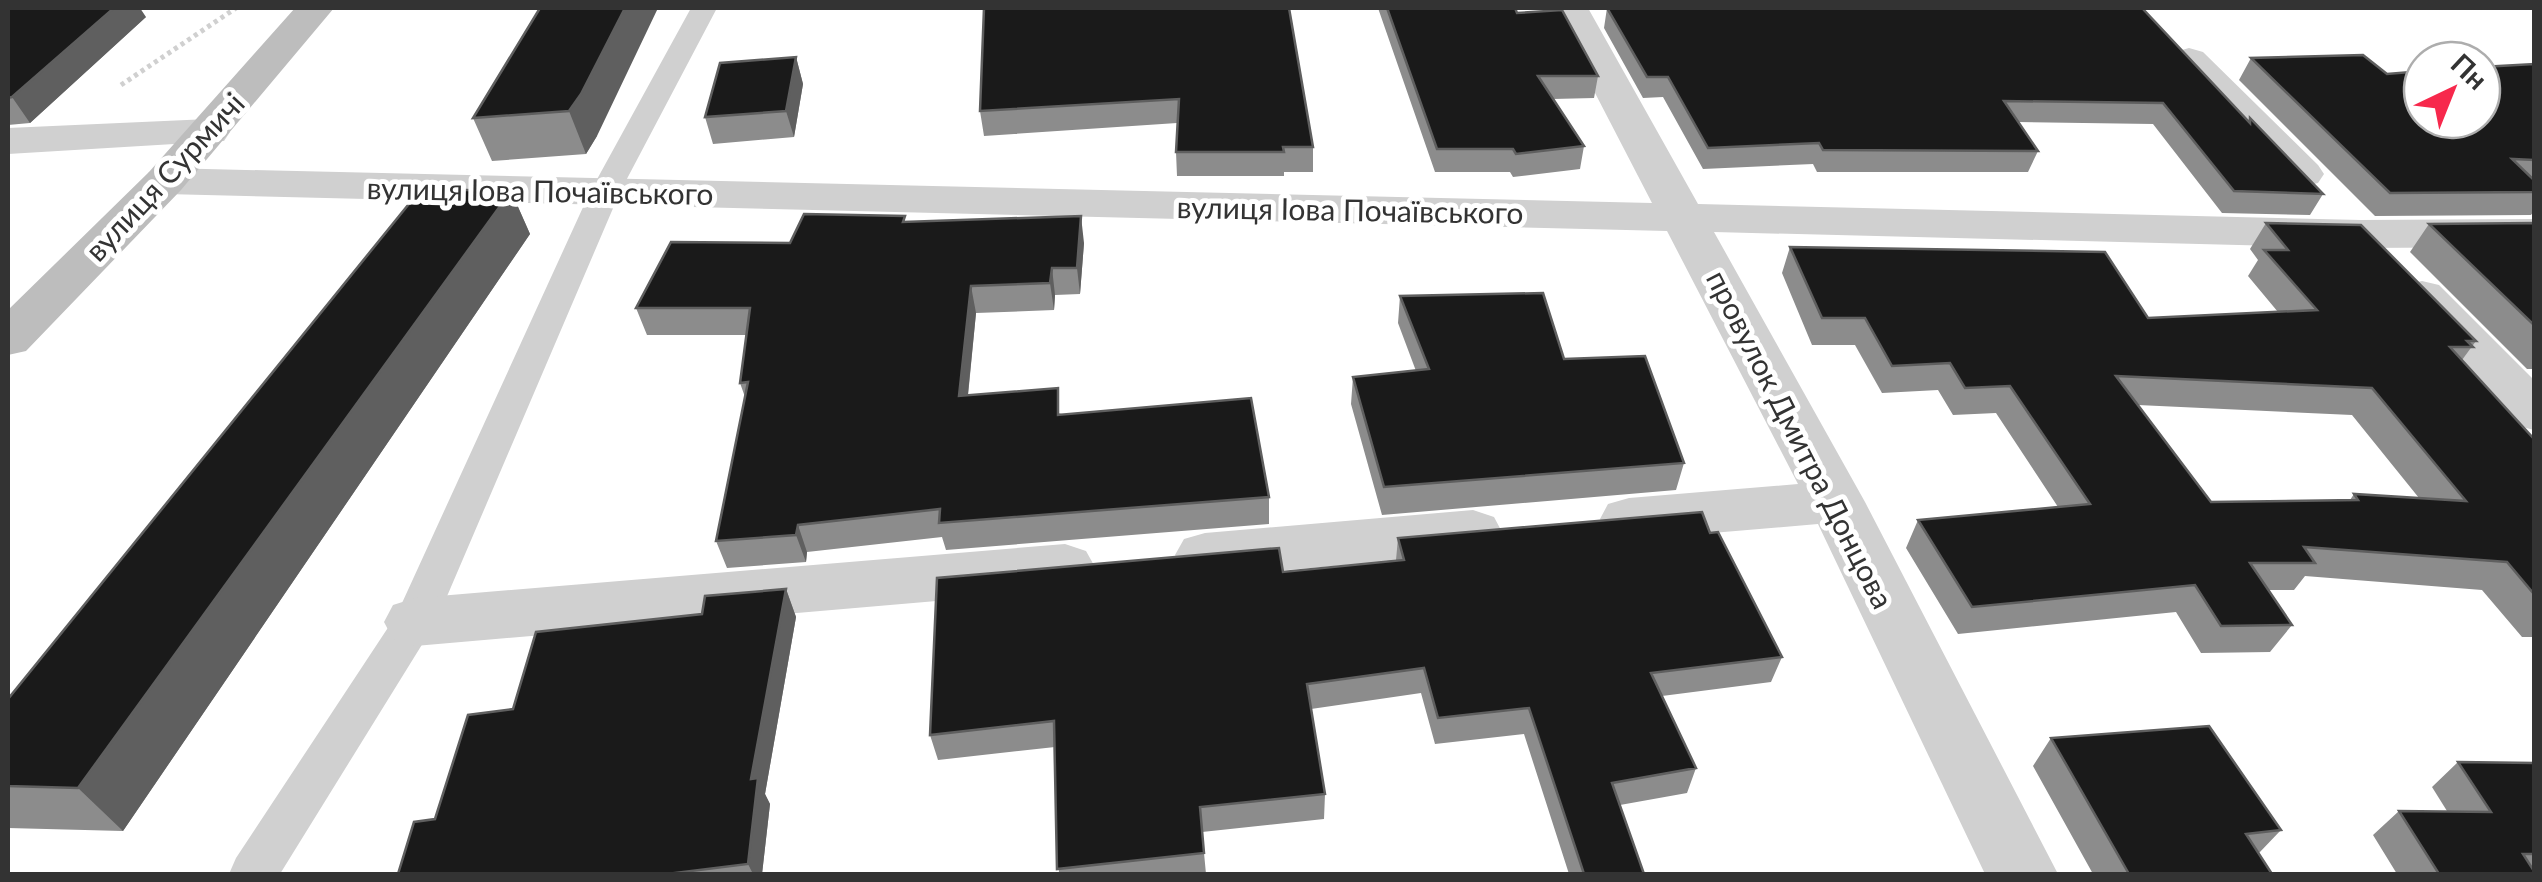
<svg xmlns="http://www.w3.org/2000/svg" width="2542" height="882" font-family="Lato,sans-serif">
<rect width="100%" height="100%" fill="#fff"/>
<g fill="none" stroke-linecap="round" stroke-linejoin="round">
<path stroke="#d0d0d0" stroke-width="5" stroke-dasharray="4 4" stroke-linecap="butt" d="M 121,85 L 236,8"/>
<path fill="#d0d0d0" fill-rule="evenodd" d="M 691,8 L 717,8 L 620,192 L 436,622 L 280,874 L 229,874 L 236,858 L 397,614 L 590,192 Z"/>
<path fill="#d0d0d0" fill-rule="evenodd" d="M 1551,8 L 1588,8 L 1698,204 L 2361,220 L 2534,219 L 2534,247 L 2361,248 L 1714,232 L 1865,502 L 2058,874 L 1985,874 L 1818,524 L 1629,540 L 1608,534 L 1600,519 L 1608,504 L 1629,498 L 1798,484 L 1667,231 L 165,194 L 149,190 L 143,181 L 149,172 L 165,168 L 1652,203 Z
M 2189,48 L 2203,52 L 2318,165 L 2324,174 L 2318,183 L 2302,187 L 2286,183 L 2175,68 L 2169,60 L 2175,52 Z
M 209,119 L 224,123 L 230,132 L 224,141 L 8,154 L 8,128 Z
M 2422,281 L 2439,285 L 2534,380 L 2534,430 L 2515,425 L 2405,307 L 2397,296 L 2405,285 Z
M 1473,510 L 1494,517 L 1502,532 L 1494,547 L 1473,554 L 1205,577 L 1184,571 L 1175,555 L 1184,539 L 1205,533 Z
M 1065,544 L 1086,551 L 1095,567 L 1086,583 L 1065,590 L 415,646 L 393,639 L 384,622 L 393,605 L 415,598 Z"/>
<path fill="#bdbdbd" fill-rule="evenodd" d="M 295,8 L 334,8 L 181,190 L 26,351 L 8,355 L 8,310 L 149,172 Z"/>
</g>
<path fill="#8c8c8c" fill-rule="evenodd" d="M 8,8 L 146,17 L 30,123 L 8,125 Z
M 540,8 L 597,136 L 586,154 L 492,161 L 473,118 Z
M 984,8 L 1313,147 L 1313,172 L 1284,172 L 1284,176 L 1177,176 L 1176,152 L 1177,123 L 984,136 L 980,111 Z
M 1378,8 L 1515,8 L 1517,13 L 1598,76 L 1594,98 L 1553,99 L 1584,146 L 1580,169 L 1513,177 L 1510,172 L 1435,172 Z
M 1607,8 L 2142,8 L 2248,121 L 2250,118 L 2323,194 L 2310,215 L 2222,213 L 2153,124 L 2018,122 L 2038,151 L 2028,172 L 1817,172 L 1813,164 L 1703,169 L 1663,97 L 1643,98 L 1604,28 Z
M 796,57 L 803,84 L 794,137 L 713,144 L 705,117 Z
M 2251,58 L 2387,74 L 2534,64 L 2534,211 L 2531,215 L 2375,216 L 2239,80 Z
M 511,191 L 530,234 L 123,831 L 8,828 L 8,699 Z
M 907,222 L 1084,243 L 1080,294 L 1055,295 L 1054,310 L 976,313 L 968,396 L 1062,414 L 1269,497 L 1269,524 L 946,550 L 942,537 L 807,552 L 806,562 L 727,568 L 716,541 L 745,397 L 740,383 L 747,335 L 647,335 L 636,308 L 790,243 Z
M 2266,223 L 2476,341 L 2462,360 L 2534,439 L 2534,637 L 2522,637 L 2482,590 L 2305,576 L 2294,590 L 2268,590 L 2292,625 L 2270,652 L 2201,653 L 2176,612 L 1958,634 L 1906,548 L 1918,520 L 2058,507 L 1996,413 L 1953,415 L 1938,390 L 1882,393 L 1855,345 L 1812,345 L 1782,273 L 1790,247 L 2148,318 L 2278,312 L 2248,276 L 2258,260 L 2250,249 ZM 2138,405 L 2352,415 L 2419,498 L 2354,494 L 2350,500 L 2211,502 Z
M 2534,223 L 2534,369 L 2527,369 L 2410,252 L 2429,224 Z
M 1400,296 L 1564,359 L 1684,463 L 1676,490 L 1382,515 L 1351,404 L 1353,377 L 1416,371 L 1398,323 Z
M 1710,533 L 1782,657 L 1771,682 L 1662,696 L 1696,768 L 1687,793 L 1620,805 L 1644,874 L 1569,874 L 1524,734 L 1435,744 L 1421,693 L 1311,709 L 1325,794 L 1324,819 L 1202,832 L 1206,874 L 1059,874 L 1055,747 L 938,760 L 930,735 L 1283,572 L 1396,560 L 1398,538 Z
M 786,589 L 796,617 L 765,794 L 770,804 L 762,874 L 398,874 L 513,709 L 702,614 Z
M 2051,738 L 2281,830 L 2259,853 L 2272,874 L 2093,874 L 2033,766 Z
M 2458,762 L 2534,763 L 2534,874 L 2397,874 L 2373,835 L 2399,811 L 2447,811 L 2432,787 Z"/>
<path fill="#5f5f5f" d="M 114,8 L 140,8 L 146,17 L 30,123 L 12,97 Z
M 625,8 L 658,8 L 597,136 L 586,154 L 569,111 Z
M 796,57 L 803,84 L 794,137 L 786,111 Z
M 511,191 L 530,234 L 123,831 L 78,788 Z
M 1081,216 L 1084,243 L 1080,294 L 1077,268 Z
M 1052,268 L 1055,295 L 1054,310 L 1050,283 Z
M 971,286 L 976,313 L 965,423 L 959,396 Z
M 798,525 L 807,552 L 806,562 L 796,535 Z
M 786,589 L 796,617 L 765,794 L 770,804 L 762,874 L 753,874 L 748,864 L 751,779 Z"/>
<path fill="#1a1a1a" stroke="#5f5f5f" stroke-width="2.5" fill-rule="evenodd" d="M 8,8 L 114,8 L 12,97 L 8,98 Z
M 540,8 L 625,8 L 581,94 L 569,111 L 473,118 Z
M 984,8 L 1289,8 L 1313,147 L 1283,147 L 1284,152 L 1176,152 L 1179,99 L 980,111 Z
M 1387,8 L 1515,8 L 1517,13 L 1562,10 L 1598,76 L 1538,76 L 1584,146 L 1516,154 L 1513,149 L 1437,149 Z
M 1607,8 L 2142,8 L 2250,123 L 2250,118 L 2323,194 L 2234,191 L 2163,103 L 2004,101 L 2038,151 L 1823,150 L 1819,143 L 1708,148 L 1668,77 L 1647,77 Z
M 2363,55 L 2387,74 L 2422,71 L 2422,120 L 2482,120 L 2482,67 L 2534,64 L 2534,160 L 2512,159 L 2534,180 L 2534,192 L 2390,193 L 2251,58 Z
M 796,57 L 786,111 L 705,117 L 720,63 Z
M 421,189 L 511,191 L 78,788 L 8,786 L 8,699 Z
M 804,214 L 905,216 L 903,222 L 1081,216 L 1077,268 L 1052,268 L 1050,283 L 971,286 L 959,396 L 1058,388 L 1058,415 L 1251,398 L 1269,497 L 939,523 L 940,509 L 798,525 L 796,535 L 716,541 L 748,382 L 740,383 L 750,308 L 636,308 L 671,242 L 790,243 Z
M 2266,223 L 2361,225 L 2476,341 L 2467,341 L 2473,347 L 2450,347 L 2534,439 L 2534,594 L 2507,562 L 2304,547 L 2315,563 L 2250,563 L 2292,625 L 2221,626 L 2195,585 L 1972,607 L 1918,520 L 2090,504 L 2010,386 L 1965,388 L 1950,363 L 1892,366 L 1865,318 L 1822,318 L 1790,247 L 2105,252 L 2148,318 L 2317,310 L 2264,250 L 2288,250 ZM 2116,376 L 2372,388 L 2466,501 L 2354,494 L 2358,500 L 2211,502 Z
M 2534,223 L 2534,325 L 2429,224 Z
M 1543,293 L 1564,359 L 1645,356 L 1684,463 L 1384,487 L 1353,377 L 1429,369 L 1400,296 Z
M 1702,512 L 1710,533 L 1718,532 L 1782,657 L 1651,673 L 1696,768 L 1612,783 L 1644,874 L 1584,874 L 1529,708 L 1438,718 L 1424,668 L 1307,684 L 1325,794 L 1200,807 L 1204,853 L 1057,869 L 1054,721 L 930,735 L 937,578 L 1279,548 L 1283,572 L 1404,560 L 1398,538 Z
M 786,589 L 751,779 L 758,778 L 748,864 L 667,874 L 398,874 L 414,822 L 435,819 L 468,715 L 513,709 L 536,632 L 702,614 L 705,596 Z
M 2209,726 L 2281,830 L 2246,834 L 2272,874 L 2129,874 L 2051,738 Z
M 2458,762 L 2534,763 L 2534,854 L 2523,854 L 2534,871 L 2534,874 L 2439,874 L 2399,811 L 2491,812 Z"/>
<g text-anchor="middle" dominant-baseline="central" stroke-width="10" stroke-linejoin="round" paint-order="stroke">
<g font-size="30" fill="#333" stroke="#fff">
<text transform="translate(164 176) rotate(-47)">вулиця Сурмичі</text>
<text transform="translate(540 190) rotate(1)">вулиця Іова Почаївського</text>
<text transform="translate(1350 209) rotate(1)">вулиця Іова Почаївського</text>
<text transform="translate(1801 439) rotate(63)">провулок Дмитра Донцова</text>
</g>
</g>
<rect width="2542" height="882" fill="none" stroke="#333333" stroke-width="20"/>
<g transform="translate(2452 90) rotate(43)"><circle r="48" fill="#ffffff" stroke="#adadad" stroke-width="2.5"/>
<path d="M0-8L18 38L0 25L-18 38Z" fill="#f7284c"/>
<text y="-15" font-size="28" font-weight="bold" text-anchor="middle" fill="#333333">Пн</text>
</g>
</svg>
